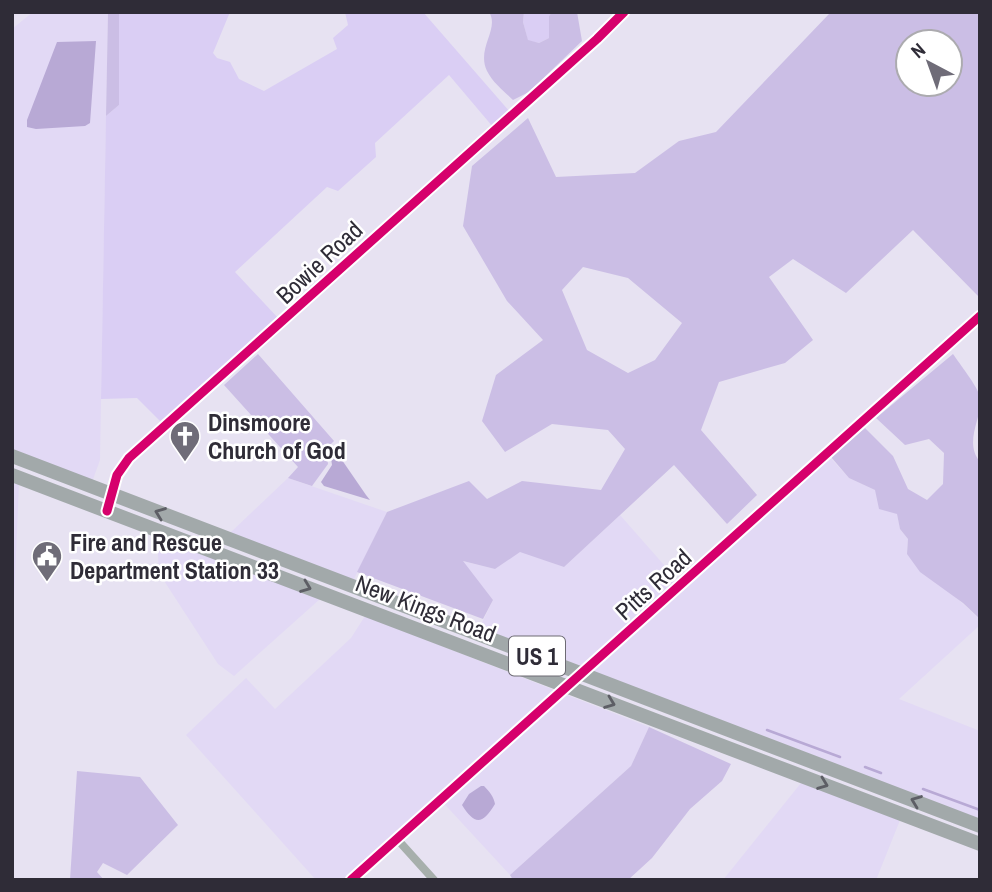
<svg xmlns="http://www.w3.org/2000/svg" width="992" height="892" font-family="'Archivo Narrow',sans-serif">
<rect width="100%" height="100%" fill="#e7e2f2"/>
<path fill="#e2d9f5" d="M 33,12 L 108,12 L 100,460 L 92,482 L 12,451 L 12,29 Z
M 824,451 L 849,478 L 875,490 L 897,514 L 900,529 L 908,539 L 907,554 L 980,619 L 980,625 L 899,699 L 980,731 L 980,821 L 479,629 L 493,600 L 462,561 L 495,569 L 520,551 L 564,567 L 620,515 L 679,582 Z
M 288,478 L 387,512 L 353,581 L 229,534 Z
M 12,481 L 19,483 L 12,648 Z
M 157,536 L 320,599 L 234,676 L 218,664 L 159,573 Z
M 365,616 L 649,727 L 631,766 L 510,875 L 438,797 L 346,880 L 316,880 L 186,735 L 246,678 L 275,709 L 351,638 Z
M 801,783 L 900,820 L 876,880 L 723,880 Z"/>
<path fill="#dacef4" d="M 119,12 L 230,12 L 213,53 L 217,58 L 230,62 L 239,79 L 264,91 L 337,49 L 333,38 L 348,25 L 345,12 L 423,12 L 510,112 L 493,127 L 449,75 L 375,143 L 376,157 L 338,191 L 327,187 L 235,272 L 279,319 L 163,424 L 137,398 L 101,399 L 106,116 L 119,105 Z
M 524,12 L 552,12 L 549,16 L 549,38 L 539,43 L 528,41 L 523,22 Z"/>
<path fill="#cbbee5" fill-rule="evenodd" d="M 108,12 L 119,12 L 119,105 L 106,116 Z
M 489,12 L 524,12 L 523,22 L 528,40 L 539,43 L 549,38 L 549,16 L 552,12 L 577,12 L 582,41 L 529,92 L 513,100 C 504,91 493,83 487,71 C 476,48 500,29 489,12 Z
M 828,12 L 980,12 L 980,298 L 913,230 L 846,293 L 793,259 L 769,277 L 813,340 L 785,363 L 719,382 L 701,430 L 757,495 L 727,524 L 674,465 L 564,567 L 520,552 L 495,569 L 463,561 L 493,600 L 483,619 L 357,572 L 387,512 L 469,481 L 487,499 L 522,481 L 601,490 L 625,449 L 608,430 L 552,424 L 505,452 L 482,421 L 496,375 L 543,340 L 507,301 L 463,226 L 472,166 L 528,118 L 556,177 L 635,173 L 679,141 L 716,132 L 829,14 ZM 950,42 L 950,84 L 908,84 L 908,42 ZM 583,267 L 628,278 L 682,323 L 655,360 L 628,373 L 587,350 L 562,290 Z
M 258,354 L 334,441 L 326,449 L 328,464 L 312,486 L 288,478 L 298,467 L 224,385 Z
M 953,354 C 959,363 978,387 980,397 C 983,418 963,441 980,462 L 980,619 L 963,603 L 920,572 L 907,554 L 908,539 L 900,529 L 897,514 L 879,509 L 875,490 L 849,478 L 831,457 L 865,428 L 893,456 L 908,489 L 927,500 L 943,484 L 944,453 L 929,439 L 905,445 L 876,418 Z
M 649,727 L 731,764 L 722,781 L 690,809 L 652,858 L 628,880 L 513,880 L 510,875 L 631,766 Z
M 77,771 L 140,777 L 178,825 L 127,875 L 103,863 L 97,872 L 104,880 L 70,880 Z"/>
<path fill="#b8a9d5" d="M 96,41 L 90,123 L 85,126 L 36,129 L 27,127 L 27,120 L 57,42 Z
M 333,447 L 366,495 L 370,500 L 324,486 L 321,482 L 332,465 L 330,451 Z
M 481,786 L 484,786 C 489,791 494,797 495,804 C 482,826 474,824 462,805 L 469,794 Z"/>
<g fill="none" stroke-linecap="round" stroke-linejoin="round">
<path stroke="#b8a9d5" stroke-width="2.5" d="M 767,730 L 840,757
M 865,767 L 881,773
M 923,789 L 980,810"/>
<path stroke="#a7afac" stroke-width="8" d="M 107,511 L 117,475 L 129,458 L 597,39 L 624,12
M 397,839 L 434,880
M 351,880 L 980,316"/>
<path stroke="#a2a9aa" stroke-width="14" d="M 12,456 L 980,826
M 12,475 L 980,844"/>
<g stroke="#fff" stroke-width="13">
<path id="cycleway" d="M 107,511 L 117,475 L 129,458 L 597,39 L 624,12
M 351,880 L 980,316"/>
</g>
<use href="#cycleway" stroke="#d6006c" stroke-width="9"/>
</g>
<defs><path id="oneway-chevron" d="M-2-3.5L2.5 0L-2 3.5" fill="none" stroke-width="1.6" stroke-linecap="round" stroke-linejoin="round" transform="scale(1.75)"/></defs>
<g stroke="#5d5e65">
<use href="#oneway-chevron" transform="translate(160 513) rotate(-159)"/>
<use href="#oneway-chevron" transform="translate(306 587) rotate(21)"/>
<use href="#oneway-chevron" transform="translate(610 703) rotate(21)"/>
<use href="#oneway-chevron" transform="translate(823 784) rotate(21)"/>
<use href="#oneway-chevron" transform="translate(916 801) rotate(-159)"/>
</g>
<defs>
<g id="church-pin" transform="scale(1.575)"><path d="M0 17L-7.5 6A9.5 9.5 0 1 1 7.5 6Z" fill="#6f6c78" stroke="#fff"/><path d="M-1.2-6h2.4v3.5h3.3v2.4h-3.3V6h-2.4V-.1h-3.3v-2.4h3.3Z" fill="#fff"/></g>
<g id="civic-pin" transform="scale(1.575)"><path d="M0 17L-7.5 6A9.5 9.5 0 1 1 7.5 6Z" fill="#6f6c78" stroke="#fff"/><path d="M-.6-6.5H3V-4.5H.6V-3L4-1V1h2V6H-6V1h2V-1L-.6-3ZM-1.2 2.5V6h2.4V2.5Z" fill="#fff"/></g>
</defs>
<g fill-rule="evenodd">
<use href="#church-pin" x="185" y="436"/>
<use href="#civic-pin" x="47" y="556"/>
</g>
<g text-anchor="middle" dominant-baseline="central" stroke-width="5" stroke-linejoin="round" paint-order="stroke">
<rect fill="#fff" stroke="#6d6b73" stroke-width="2" x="509" y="636.5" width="56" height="39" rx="5"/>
<g font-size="23" font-weight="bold" fill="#2f2c37">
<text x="537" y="656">US 1</text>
</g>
<g font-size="24" fill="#2f2c37" stroke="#fff">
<text transform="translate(319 262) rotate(-43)">Bowie Road</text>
<text transform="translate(653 584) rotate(-42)">Pitts Road</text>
<text transform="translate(426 608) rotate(21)">New Kings Road</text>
</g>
<g font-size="24" font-weight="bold" fill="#2f2c37" stroke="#fff" text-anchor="start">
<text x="208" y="422">Dinsmoore<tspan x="208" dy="28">Church of God</tspan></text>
<text x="70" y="542">Fire and Rescue<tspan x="70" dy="28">Department Station 33</tspan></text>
</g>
</g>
<rect width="992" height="892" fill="none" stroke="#2f2c37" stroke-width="28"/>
<g transform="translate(929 63) rotate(319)"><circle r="33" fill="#ffffff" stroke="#acabaf" stroke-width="2"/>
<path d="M0-5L12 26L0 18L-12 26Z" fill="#6f6c78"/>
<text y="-10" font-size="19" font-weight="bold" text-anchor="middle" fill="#2f2c37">N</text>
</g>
</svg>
